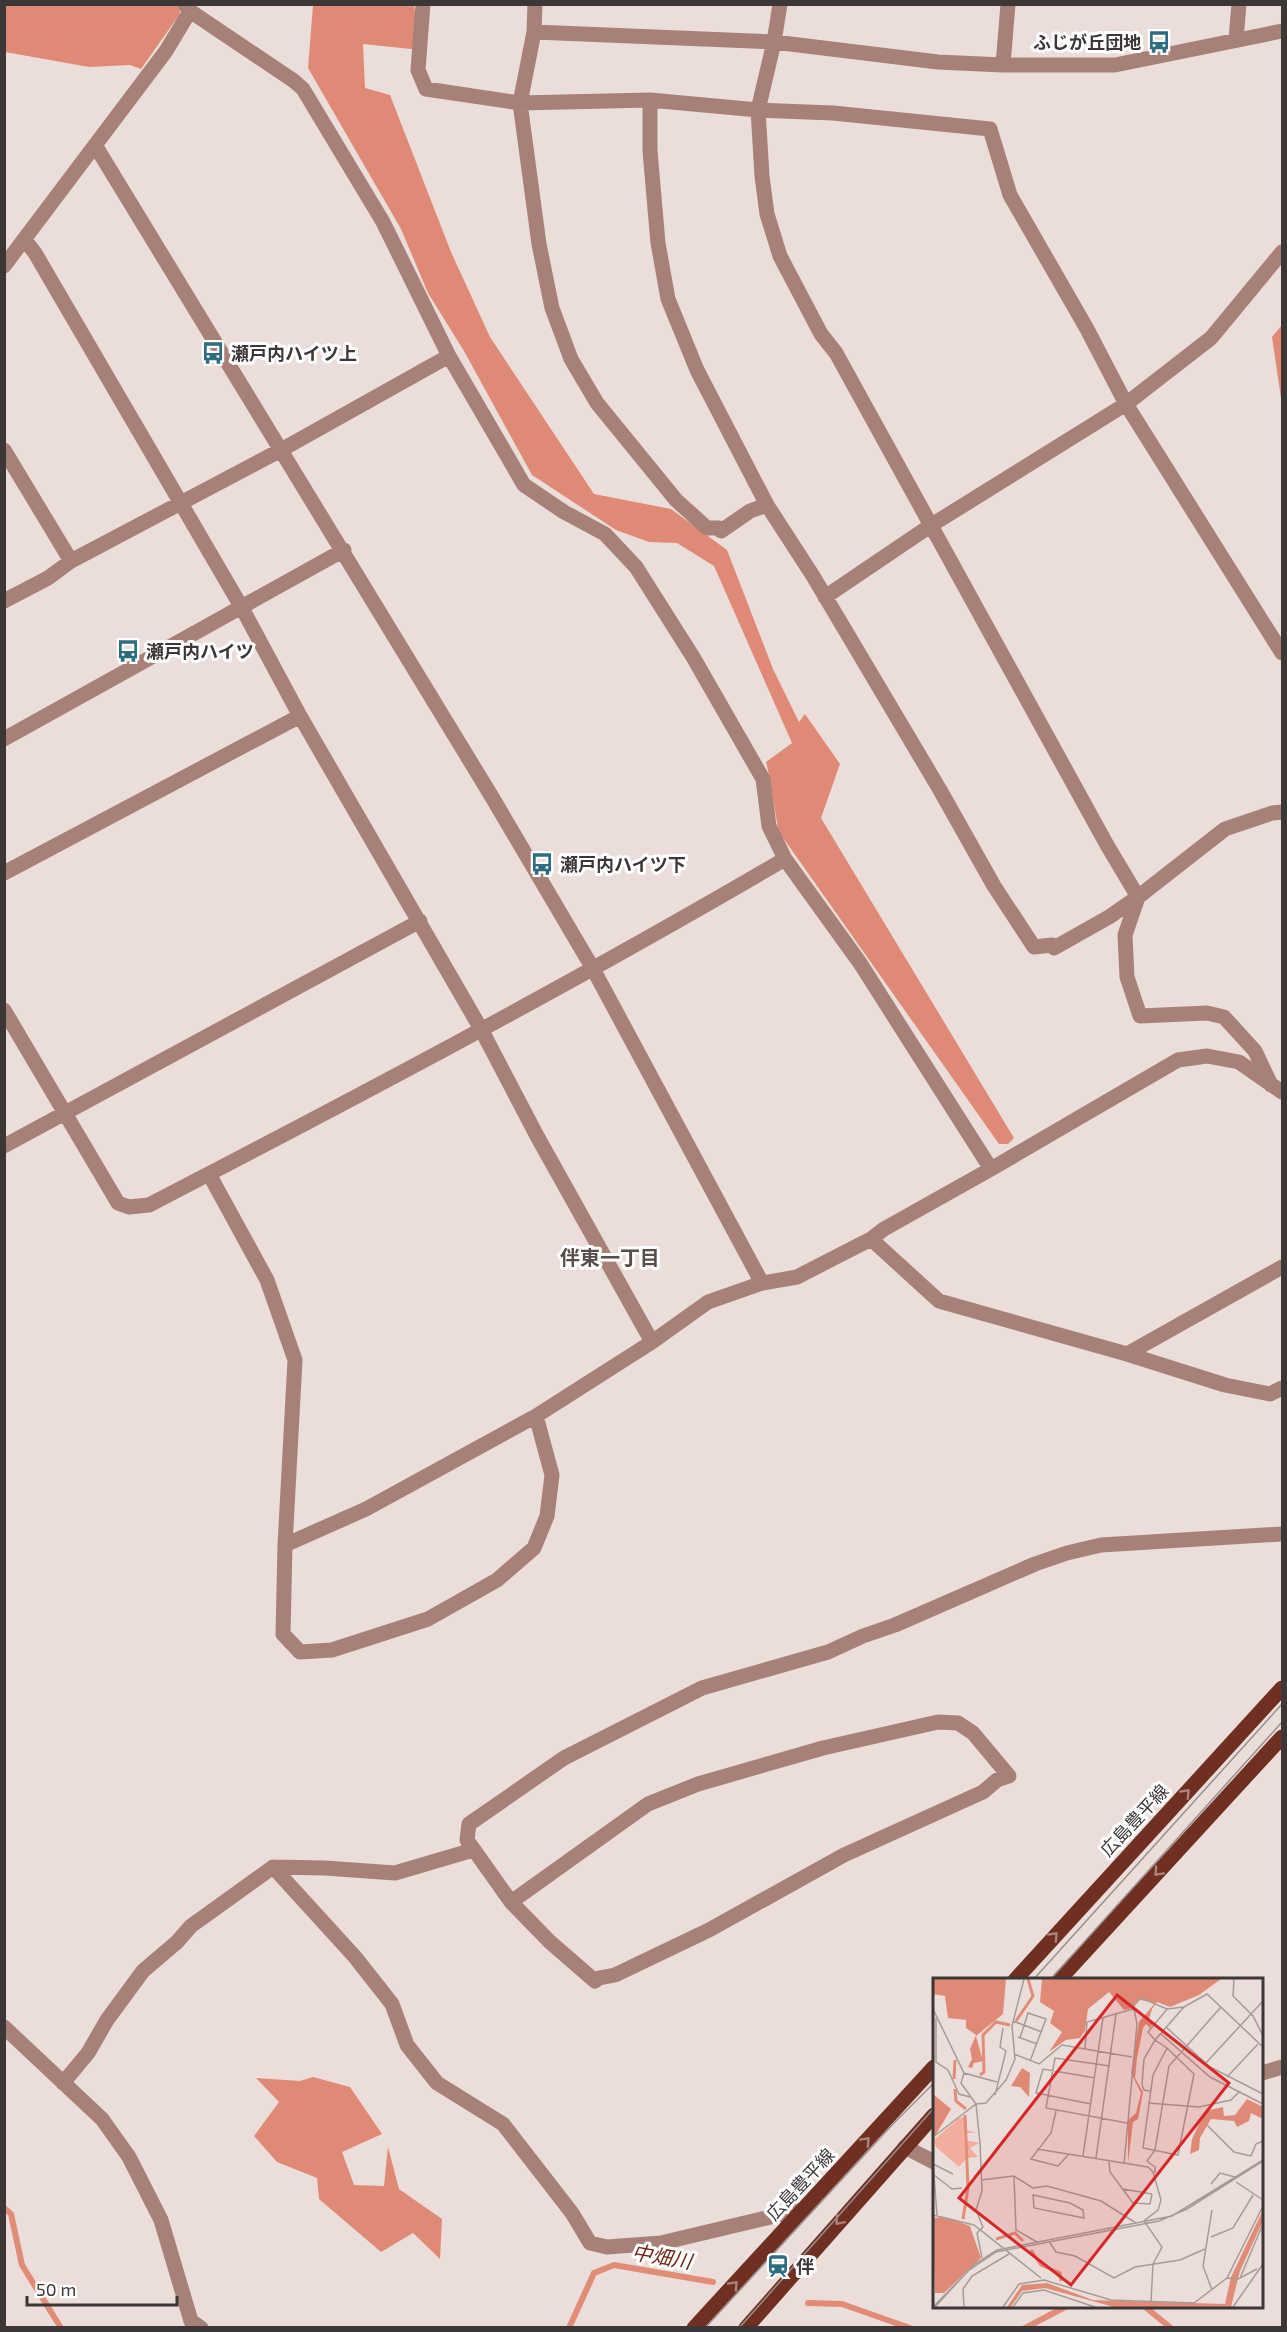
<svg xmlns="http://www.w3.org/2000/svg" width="1287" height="2332" font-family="'Exo 2','Noto Sans JP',sans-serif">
<rect width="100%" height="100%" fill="#ebdeda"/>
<path fill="#df8a76" d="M 4,5 L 182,5 L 179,15 L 141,69 L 130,65 L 89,67 L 5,52 Z
M 313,5 L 414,5 L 421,50 L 363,44 L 365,88 L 390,95 L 451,252 L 490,337 L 594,494 L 671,509 L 727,550 L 773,669 L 799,722 L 805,714 L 840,764 L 821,818 L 1014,1138 L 1008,1144 L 999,1144 L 779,832 C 774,809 772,785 766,762 L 792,743 L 714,566 L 677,543 L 649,542 L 616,530 L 532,475 L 464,351 L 428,293 L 401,229 L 308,68 Z
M 1282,325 L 1282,405 L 1272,337 Z
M 313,2077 L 350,2087 L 382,2134 L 342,2152 L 354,2185 L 384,2186 L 388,2147 L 399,2189 L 442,2219 L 440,2259 L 413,2233 L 381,2252 L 319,2199 L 317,2178 L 277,2162 L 254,2136 L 279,2102 L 256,2078 L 300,2081 Z"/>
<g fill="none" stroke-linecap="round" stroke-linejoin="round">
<path stroke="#e18c77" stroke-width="6" d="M 4,2208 L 11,2214 L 22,2265 L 61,2328
M 808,2303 L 842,2304 L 910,2328
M 1144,2306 L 1171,2328
M 569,2328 L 594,2273 L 614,2265 L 713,2282
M 1025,2328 L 1067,2306"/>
<path stroke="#a78177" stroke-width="15" d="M 185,4 L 190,11 L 294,81 L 303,89 L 383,222 L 449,356 L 524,485 L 564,512 L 605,534 L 636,567 L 693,657 L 763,779 L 769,826 L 785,859 L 860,963 L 991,1169
M 423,4 L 418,70 L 426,89 L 520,103 L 650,100 L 758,110 L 833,113 L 990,129 L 1010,195 L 1087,329 L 1126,404 L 1282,653
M 535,4 L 534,32 L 520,103 L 539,244 L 552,308 L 571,359 L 597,403 L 676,500 L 707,528 L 719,528 L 721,531 L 750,511 L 767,505
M 780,4 L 774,42 L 758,110 L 762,176 L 767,214 L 780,256 L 821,334 L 836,353 L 1107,845 L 1138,897 L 1125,935 L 1127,977 L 1140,1016 L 1207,1013 L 1224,1017 L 1255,1051 L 1271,1085
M 534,32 L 774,42 L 938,62 L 1003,65 L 1115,65 L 1282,31
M 1236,39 L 1239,4
M 1003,65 L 1008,4
M 650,100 L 650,151 L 658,243 L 668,299 L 697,370 L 767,505 L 813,576 L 940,790 L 994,886 L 1034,947 L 1052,945 L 1054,948 L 1109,917 L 1138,897 L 1225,829 L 1272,813 L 1282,812
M 95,145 L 492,797 L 592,967 L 762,1283
M 25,240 L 35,253 L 242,608 L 300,716 L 481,1029 L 537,1136 L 652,1342
M 4,266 L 166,51 L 190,11
M 4,450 L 71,561
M 825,597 L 930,526 L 1126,404 L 1211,338 L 1282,252
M 4,601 L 48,578 L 71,561 L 281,450 L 449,356
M 4,739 L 344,550
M 4,873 L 300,716
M 4,1010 L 118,1203 L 129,1207 L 149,1205 C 363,1094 577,981 785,859
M 4,1146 L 420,921
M 209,1174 L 267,1280 L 295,1360 L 285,1545 L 283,1634 L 300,1652 L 332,1650 L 428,1619 L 497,1580 L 534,1548 L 547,1516 L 552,1475 L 536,1416
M 871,1239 L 939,1301 L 1127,1354 L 1225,1385 L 1270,1394 L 1282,1388
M 1127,1354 L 1282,1267
M 285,1545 L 366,1509 L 536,1416 L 652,1342 L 708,1302 L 762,1283 L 797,1277 L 871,1239 L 884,1229 L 991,1169 L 1178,1060 L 1207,1056 L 1239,1062 L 1282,1092
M 938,1722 L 958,1723 L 973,1733 L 1009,1776 L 997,1780 L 983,1792 L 844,1855 L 709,1930 L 615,1975 L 599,1978 L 595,1981 L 550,1942 L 511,1902 L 648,1804 L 698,1784 L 823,1748 Z
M 273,1867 L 355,1957 L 392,2004 L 407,2045 L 437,2083 L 503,2124 L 572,2213 L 590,2243 L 607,2247 L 661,2243 L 804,2209
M 511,1902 L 467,1840 L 469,1824 L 564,1758 L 702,1688 L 828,1652 L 863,1636 L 895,1625 L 1035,1564 L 1067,1553 L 1101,1545 L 1282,1534
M 4,2027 L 102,2119 L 129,2157 L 161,2220 L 191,2321 L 201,2328
M 1262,2073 L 1282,2067
M 63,2083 L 88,2053 L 107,2020 L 143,1971 L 177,1942 L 191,1926 L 273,1867 L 325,1868 L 395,1873 L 473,1850
M 905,2147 L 934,2162"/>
<path stroke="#6f3022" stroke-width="15" d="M 1015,1980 L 1282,1688
M 1059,1980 L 1282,1737
M 694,2328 L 934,2067
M 746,2328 L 934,2115"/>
<path stroke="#998f8d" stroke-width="1.5" d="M 1033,1980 L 1282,1704
M 1050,1980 L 1282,1722
M 705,2328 L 892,2125 L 934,2083
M 739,2328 L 934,2108"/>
</g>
<defs><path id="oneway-chevron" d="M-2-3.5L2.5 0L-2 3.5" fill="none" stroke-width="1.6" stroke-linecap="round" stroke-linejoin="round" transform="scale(1.5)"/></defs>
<g stroke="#a9837a">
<use href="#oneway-chevron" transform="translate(1186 1793) rotate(-47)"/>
<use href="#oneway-chevron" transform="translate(1158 1872) rotate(133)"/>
<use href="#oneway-chevron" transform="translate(1054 1936) rotate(-47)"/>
<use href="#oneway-chevron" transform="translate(866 2141) rotate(-47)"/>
<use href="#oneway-chevron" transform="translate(839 2221) rotate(131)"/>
<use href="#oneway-chevron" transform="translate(734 2285) rotate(-47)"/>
</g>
<defs>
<g id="bus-bare" transform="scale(1.8)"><path d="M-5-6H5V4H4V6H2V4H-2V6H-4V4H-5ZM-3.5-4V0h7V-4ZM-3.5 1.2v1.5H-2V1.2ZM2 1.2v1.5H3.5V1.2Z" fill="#2c6d80" stroke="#fff" stroke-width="2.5" paint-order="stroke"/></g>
<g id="station-bare" transform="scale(1.8)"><path d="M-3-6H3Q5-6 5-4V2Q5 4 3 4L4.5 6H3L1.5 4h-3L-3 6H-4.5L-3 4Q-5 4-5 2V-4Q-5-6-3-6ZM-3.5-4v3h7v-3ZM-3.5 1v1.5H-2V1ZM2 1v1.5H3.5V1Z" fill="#2c6d80" stroke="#fff" stroke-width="2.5" paint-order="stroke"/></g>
</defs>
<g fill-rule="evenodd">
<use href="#bus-bare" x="1159" y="42"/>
<use href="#bus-bare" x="213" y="353"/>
<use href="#bus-bare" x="128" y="651"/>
<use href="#bus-bare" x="542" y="864"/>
<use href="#station-bare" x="778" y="2266"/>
</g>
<g text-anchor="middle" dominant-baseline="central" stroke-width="6" stroke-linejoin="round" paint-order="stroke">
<g font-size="18" font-weight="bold" fill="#3c3736" stroke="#fff" text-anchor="start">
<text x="1141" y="42" text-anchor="end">ふじが丘団地</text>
<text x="231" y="353">瀬戸内ハイツ上</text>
<text x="146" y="651">瀬戸内ハイツ</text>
<text x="560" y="864">瀬戸内ハイツ下</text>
<text x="796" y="2266">伴</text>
</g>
<g font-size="18" fill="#3c3736" stroke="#fff">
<text transform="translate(1134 1820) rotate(-47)">広島豊平線</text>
<text transform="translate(800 2184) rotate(-47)">広島豊平線</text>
</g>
<g font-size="20" font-weight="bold" fill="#584d4b" stroke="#fff">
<text x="610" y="1257">伴東一丁目</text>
</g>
<g font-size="20" font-style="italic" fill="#702412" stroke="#fff">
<text transform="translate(662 2256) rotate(10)">中畑川</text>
</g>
</g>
<g transform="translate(933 1978)">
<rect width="330" height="330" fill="#ebdeda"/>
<path d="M 33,139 L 34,152 L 43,155 L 32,155 L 31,162 L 47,165 L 37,170 L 45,179 L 34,180 L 26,189 L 3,169 L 1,162 L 26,140 Z" fill="#f3ad9c"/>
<path d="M 0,1 L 73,1 L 70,36 L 43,58 L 50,83 L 41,85 L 39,90 L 35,89 L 39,81 L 37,71 L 43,57 L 33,50 L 33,42 L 15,40 L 12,18 L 0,16 ZM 109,1 L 288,1 L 266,17 L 237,29 L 224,24 L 219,31 L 216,41 L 220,45 L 217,50 L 213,46 L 210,50 L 204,80 L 202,100 L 210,114 L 205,141 L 200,144 L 195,185 L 195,142 L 203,135 L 208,115 L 198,95 L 206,44 L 222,25 L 207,22 L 200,30 L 191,32 L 176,14 L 155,31 L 152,53 L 147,60 L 133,62 L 116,74 L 129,54 L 117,45 L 121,33 L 107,24 ZM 89,90 L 97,95 L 96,119 L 87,109 L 78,108 ZM 0,116 L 18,131 L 2,158 L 0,155 ZM 314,121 L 330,129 L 330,141 L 318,135 L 316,143 L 304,149 L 301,143 L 278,141 L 267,160 L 266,172 L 257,176 L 259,161 L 272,133 L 290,129 L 291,138 L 302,137 ZM 12,239 L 37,248 L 48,280 L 11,315 L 2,315 L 0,240 Z" fill="#df8a76"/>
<path d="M 330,232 L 330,243 L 307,293 L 298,329 L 181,329 L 112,310 L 89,313 L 78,329 L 74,329 L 89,307 L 114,305 L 160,322 L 292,326 L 298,299 Z" fill="#e18c77"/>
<path fill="none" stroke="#e18c77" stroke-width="3" d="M 83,43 L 100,18 L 95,1M 47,97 L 51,94 L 50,57 L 63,44 L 77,47M 21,101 L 22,82M 22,111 L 23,123 L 33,131M 30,241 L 35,210 L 32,137M 63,261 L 82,255 L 90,263M 98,272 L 108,287 L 127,295 L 128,303"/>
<path fill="none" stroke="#a59b98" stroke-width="1.5" d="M 301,1 L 300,18 L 320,38 L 330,58M 0,31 L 31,95 L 64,104M 3,40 L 3,84 L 15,92 L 26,116 L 37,119M 80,43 L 109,54M 234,50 L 277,89 L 330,116M 228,56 L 277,99 L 330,126M 85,59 L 104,66M 87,60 L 95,35 L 113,41 L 97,83M 234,70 L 220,97 L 210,170 L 245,177 L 261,96 L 234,70 L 222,62 L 215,54 L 235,30M 152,71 L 154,44 L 200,31M 81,76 L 106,86 L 129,67 L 199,79M 271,87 L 330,23M 177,88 L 122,80 L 113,130 L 194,145M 31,95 L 28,105 L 43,126 L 47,165 L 49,213 L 43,232 L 50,249 L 44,255 L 49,280M 294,99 L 325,66M 217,113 L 211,112 L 209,107 L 211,81 L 222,62 L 251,29M 62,117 L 73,73 L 67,69 L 70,50M 215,125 L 266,129 L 298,122 L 306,114M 158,126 L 103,115 L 110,91 L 162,100M 123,133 L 118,155 L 98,181 L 125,188 L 135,177M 274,147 L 301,174 L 318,178M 0,159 L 43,126 L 53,125 L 73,102 L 82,81 L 79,48 L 91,1M 104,171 L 215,189 L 220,194 L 228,222 L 225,232 L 211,243 L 229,269 L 220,286 L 218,324M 150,178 L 170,40M 318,178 L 323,166 L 330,163M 163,180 L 183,36M 176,184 L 177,194 L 200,225 L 217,226 L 219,216M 0,185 L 4,237M 0,186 L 20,196M 191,186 L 204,46 L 200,26 L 208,20 L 234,31 L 251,29 L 274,16 L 330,69M 222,195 L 222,189 L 214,183 L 222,172 L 236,88 L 288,29M 1,197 L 19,211 L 29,210M 81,198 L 83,252 L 104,264M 48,202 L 81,198 L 100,210M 303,204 L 330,222M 278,206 L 287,195 L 302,199M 100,210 L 114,208 L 168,223 L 203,245M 190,211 L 219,216M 100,217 L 137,225 L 150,232 L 151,240 L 101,230 ZM 0,237 L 41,247 L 108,300M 278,259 L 300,250 L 320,217M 117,265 L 123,274 L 142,278 L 181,300 L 202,289 L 247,282 L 272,271M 294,300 L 305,301 L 324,291M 307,300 L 330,246M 279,312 L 270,288 L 279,232M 0,329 L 42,286 L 64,272 L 239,238 L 330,182M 2,329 L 35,293 L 63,274 L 226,243 L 254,231 L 330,183M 31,329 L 30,311 L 39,298 L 76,276M 70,329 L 86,306 L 111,302 L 178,322 L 261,325 L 294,300 L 330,228M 80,329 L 90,315 L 111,312 L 162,329M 300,329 L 330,286"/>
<path fill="#d62828" fill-opacity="0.15" stroke="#d62828" stroke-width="3" d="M 184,17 L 296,105 L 138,307 L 26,220 Z"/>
<rect width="330" height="330" fill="none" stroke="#3c3736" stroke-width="3"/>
</g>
<rect width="1287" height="2332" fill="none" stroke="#3c3736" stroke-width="12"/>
<path d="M27 2296v9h150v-9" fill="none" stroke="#3c3736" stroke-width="3"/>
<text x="36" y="2296" font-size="18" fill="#3c3736" stroke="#ffffff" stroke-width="4.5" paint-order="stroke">50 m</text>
</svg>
